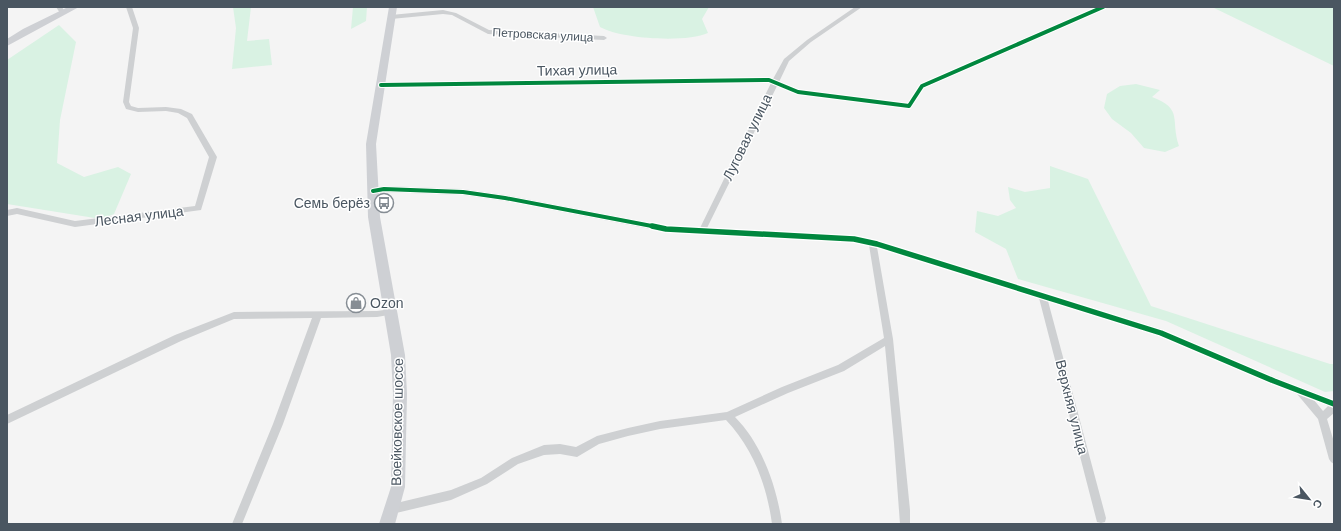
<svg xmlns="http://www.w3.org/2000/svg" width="1341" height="531" font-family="Arial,sans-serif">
<rect width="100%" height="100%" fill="#f4f4f4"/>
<path fill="#d9f2e3" d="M 233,7 L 251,7 L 247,41 L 269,39 L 272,65 L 232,69 L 236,28 Z
M 353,7 L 367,7 L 366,21 L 351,29 Z
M 593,7 L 709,7 L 702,19 L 708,33 C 686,43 621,39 600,27 Z
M 1212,7 L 1334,7 L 1334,66 Z
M 59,25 L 76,42 L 60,120 L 57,163 L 84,177 L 118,167 L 131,174 L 114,214 L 101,219 L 7,204 L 7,60 Z
M 1136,84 L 1160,90 L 1152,97 C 1184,109 1170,120 1179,146 L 1165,152 L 1144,148 L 1131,133 L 1112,119 L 1104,108 L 1107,94 L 1120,86 Z
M 1050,166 L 1088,179 L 1151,306 L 1330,364 L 1334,364 L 1334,391 L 1325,392 L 1166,321 L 1018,279 L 1006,249 L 975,232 L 977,211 L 998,216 L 1016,208 L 1010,200 L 1008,187 L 1025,192 L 1050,188 Z"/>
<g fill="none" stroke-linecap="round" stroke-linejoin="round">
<path fill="#ced0d2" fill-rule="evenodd" d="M 56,7 L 62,7 L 65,12 L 60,13 Z
M 126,7 L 132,7 L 139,28 L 129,102 L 131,106 L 138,108 L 166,107 L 181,109 L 192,114 L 217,157 L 201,210 L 75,227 L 17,214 L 7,216 L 7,210 L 17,208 L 75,221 L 195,206 L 209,157 L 187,118 L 178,113 L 166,111 L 138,112 L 126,109 L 123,102 L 133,28 Z
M 855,7 L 862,7 L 811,42 L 789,61 L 779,82 L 799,90 L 907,104 L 920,85 L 1098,7 L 1106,7 L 924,87 L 911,108 L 909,108 L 798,94 L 777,86 L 707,228 L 854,236 L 877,241 L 1161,329 L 1277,378 L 1334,400 L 1334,413 L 1327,419 L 1334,442 L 1334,464 L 1331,462 L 1329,459 L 1318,419 L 1297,394 L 1159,336 L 1048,301 L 1106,518 L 1105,522 L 1101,523 L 1097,522 L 1039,298 L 877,247 L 893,339 L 910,510 L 910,524 L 900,524 L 894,443 L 885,346 L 844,371 L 788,393 L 735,417 C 762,444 777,487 782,524 L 772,524 C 767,486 753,448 726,420 L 660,429 L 628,436 L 599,444 L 577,457 L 560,454 L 544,455 L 518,464 L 487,484 L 451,500 L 392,514 L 388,513 L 387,509 L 388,505 L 451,490 L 481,478 L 512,458 L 544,445 L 560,444 L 576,447 L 597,436 L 628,428 L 660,421 L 727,412 L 782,387 L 838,365 L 884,338 L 869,245 L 854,242 L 666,232 L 505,201 L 463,195 L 384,192 L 373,194 L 369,191 L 370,189 L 384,186 L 463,189 L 505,195 L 666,226 L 700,228 L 771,83 L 768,82 L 381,87 L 378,85 L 379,84 L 769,78 L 773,79 L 784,59 L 807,40 ZM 1314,400 L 1328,406 L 1323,411 Z
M 443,10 L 456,13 L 489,30 L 604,36 L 607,38 L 604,40 L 488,34 L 452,15 L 443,14 L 391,19 L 388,17 L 391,15 Z
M 391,309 L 394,310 L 395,312 L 394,314 L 377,317 L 321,318 L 283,424 L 242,524 L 232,524 L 273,424 L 312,318 L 234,319 L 181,341 L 7,424 L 7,415 L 175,335 L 234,312 L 377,311 Z"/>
<path fill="#ced0d4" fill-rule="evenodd" d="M 68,7 L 79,7 L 7,46 L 7,39 L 23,29 Z
M 389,7 L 397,7 L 376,144 L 380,217 L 405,355 L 407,394 L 405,487 L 395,524 L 379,524 L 391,487 L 393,394 L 391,355 L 368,217 L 366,144 Z"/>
<g stroke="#fff" stroke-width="6">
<path id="cycleway-far1" d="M 381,85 L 769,80 L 798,92 L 909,106 L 922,86 L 1103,7
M 373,191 L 384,189 L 463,192 L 505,198 L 657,227"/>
</g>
<g stroke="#fff" stroke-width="8">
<path id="cycleway" d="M 652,226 L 666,229 L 854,239 L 877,244 L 1161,333 L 1274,381 L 1334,404"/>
</g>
<use href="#cycleway-far1" stroke="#00873e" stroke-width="4"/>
<use href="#cycleway" stroke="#00873e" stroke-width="5.5"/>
</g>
<defs>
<g id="bus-ring" transform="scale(1)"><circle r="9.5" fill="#fff" stroke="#868d94" stroke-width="1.5"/><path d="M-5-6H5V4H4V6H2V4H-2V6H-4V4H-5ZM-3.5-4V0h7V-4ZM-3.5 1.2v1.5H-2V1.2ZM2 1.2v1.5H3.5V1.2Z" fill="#868d94"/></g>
<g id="shop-ring" transform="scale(1)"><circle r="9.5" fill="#fff" stroke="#868d94" stroke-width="1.5"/><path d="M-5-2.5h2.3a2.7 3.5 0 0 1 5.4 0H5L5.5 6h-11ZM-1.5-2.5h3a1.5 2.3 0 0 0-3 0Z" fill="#868d94"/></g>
</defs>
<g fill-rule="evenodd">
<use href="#bus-ring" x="384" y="203"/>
<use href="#shop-ring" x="356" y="303"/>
</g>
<g text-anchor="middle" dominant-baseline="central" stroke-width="3" stroke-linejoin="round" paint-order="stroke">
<g font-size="12" fill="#4a5661" stroke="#fff">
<text transform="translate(543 35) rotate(3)">Петровская улица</text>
</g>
<g font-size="14" fill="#4a5661" stroke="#fff">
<text transform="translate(577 70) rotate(-1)">Тихая улица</text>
<text transform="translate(747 137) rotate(-64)">Луговая улица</text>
<text transform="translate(139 216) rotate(-7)">Лесная улица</text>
<text transform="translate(1072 407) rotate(76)">Верхняя улица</text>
<text transform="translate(397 422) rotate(-89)">Воейковское шоссе</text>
</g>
<g font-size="14" fill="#4a5661" stroke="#fff" text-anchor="end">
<text x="370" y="203">Семь берёз</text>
<text x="370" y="303" text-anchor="start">Ozon</text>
</g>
</g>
<rect width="1341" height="531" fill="none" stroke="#4a5661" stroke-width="16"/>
<g transform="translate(1309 499) rotate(120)" stroke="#ffffff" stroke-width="3" paint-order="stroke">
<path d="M0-3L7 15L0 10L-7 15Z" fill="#4a5661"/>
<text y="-6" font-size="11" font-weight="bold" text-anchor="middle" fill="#4a5661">С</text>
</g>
</svg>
